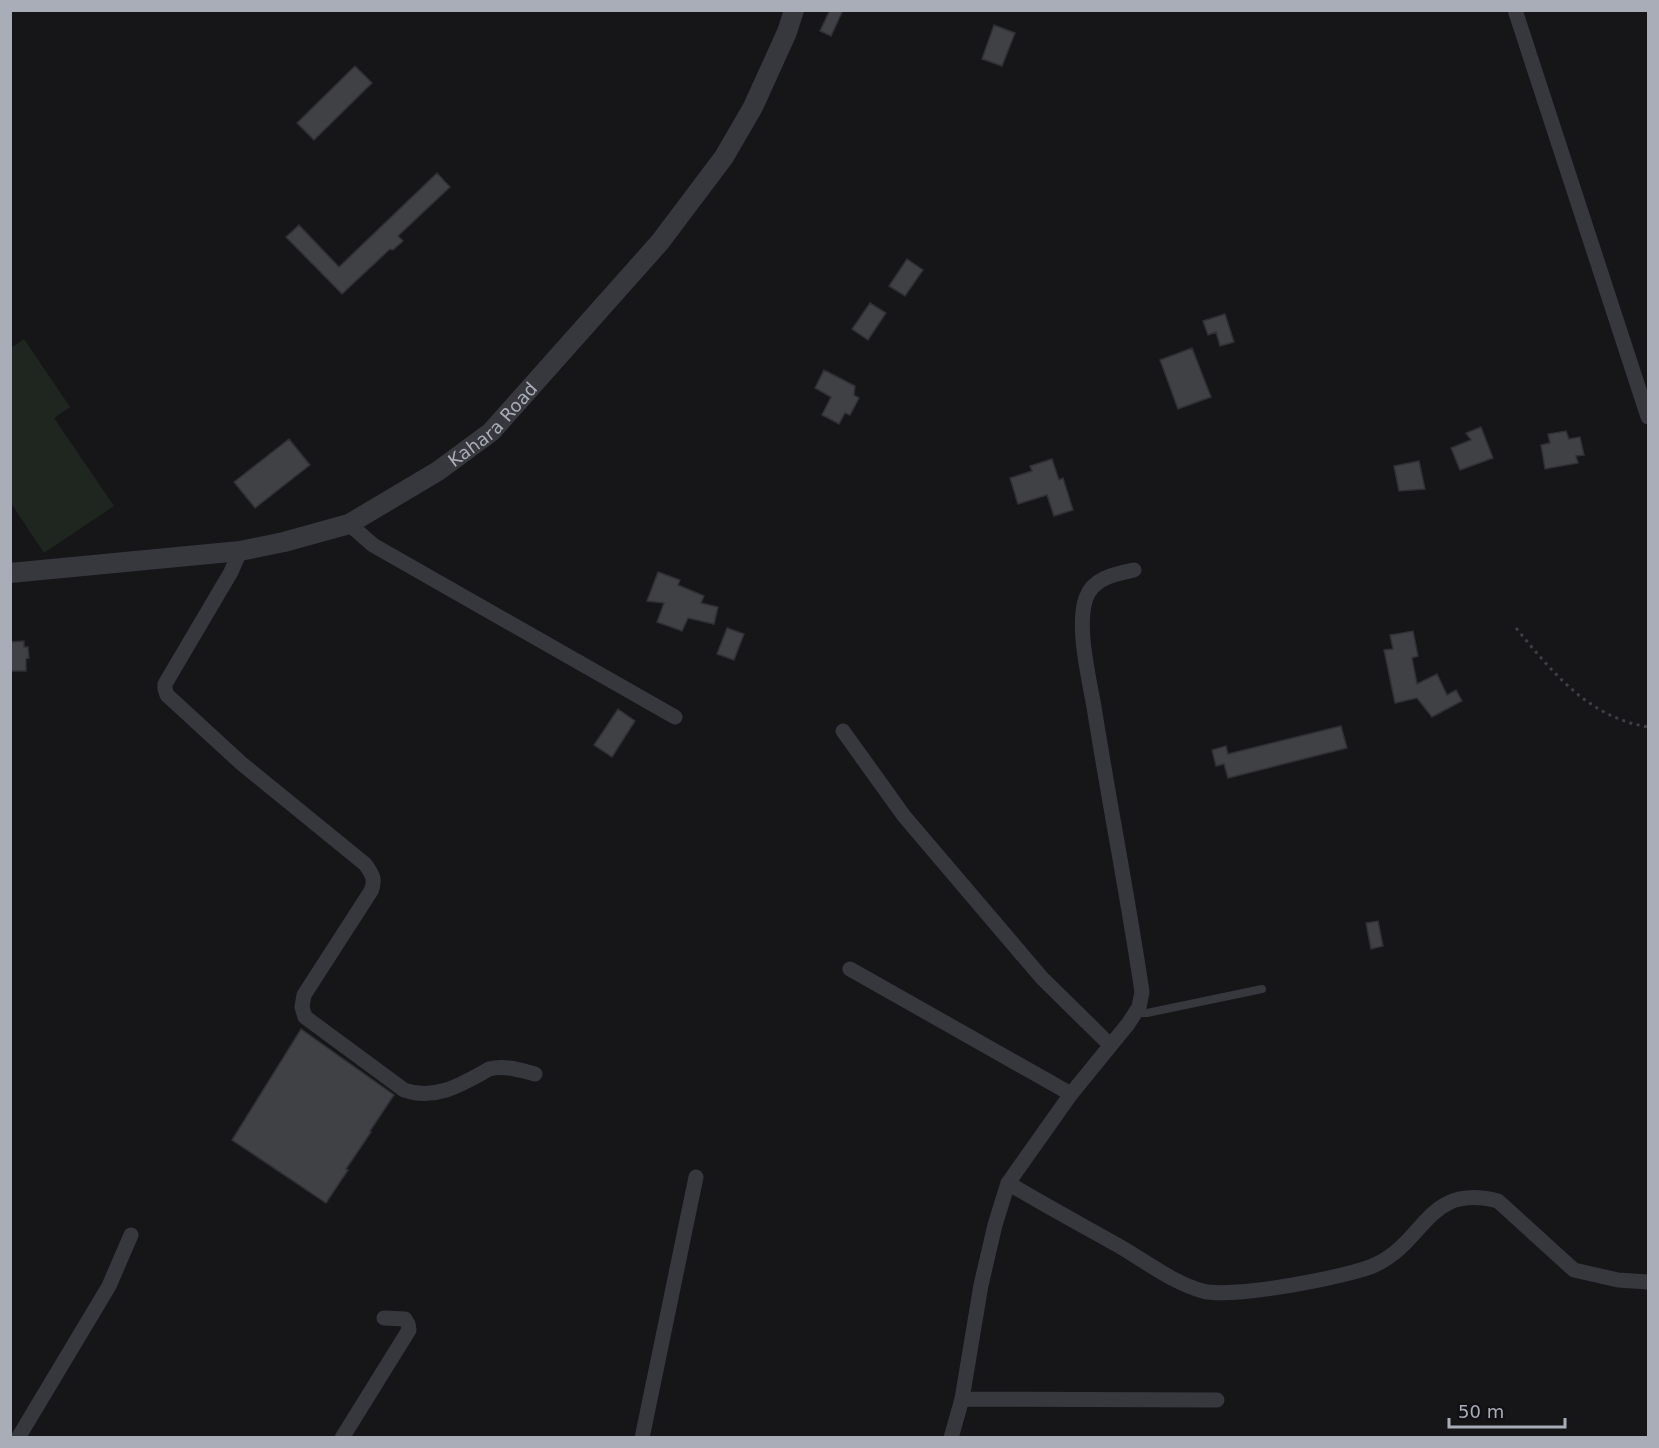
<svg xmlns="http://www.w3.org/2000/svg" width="1659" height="1448" font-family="'DejaVu Sans',sans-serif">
<rect width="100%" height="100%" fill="#161618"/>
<path fill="#1e261f" d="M 24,339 L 70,407 L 54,418 L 114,506 L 44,553 L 11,503 L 11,348 Z"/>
<path fill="#404145" stroke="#303034" stroke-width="1.5" d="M 830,10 L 843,10 L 831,36 L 820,31 Z
M 994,25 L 1015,33 L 1002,66 L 982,59 Z
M 355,66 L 372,83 L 314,140 L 297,123 Z
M 437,173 L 450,187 L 398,236 L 403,241 L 393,250 L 390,249 L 342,294 L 286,237 L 299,225 L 339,267 Z
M 907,259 L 923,270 L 905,296 L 889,286 Z
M 870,303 L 886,313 L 868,340 L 852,329 Z
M 1225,314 L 1234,342 L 1220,346 L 1216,332 L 1208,335 L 1203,321 Z
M 1192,348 L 1211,397 L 1178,409 L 1160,360 Z
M 824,370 L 855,386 L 854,395 L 859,398 L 850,415 L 845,413 L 839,424 L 822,415 L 831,397 L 815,388 Z
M 1481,427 L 1493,458 L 1460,470 L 1451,448 L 1471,440 L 1466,433 Z
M 1566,431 L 1569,439 L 1580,437 L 1584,455 L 1576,456 L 1578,463 L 1545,469 L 1541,445 L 1550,443 L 1548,434 Z
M 289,439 L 310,465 L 255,508 L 234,482 Z
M 1052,459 L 1059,480 L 1063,478 L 1073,510 L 1054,516 L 1047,495 L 1018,504 L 1010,478 L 1032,471 L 1030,466 Z
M 1419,461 L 1425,489 L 1399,491 L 1394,466 Z
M 658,572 L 680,580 L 678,585 L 704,596 L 701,603 L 718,607 L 714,624 L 688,618 L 682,631 L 657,622 L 664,603 L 647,601 Z
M 727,628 L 744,634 L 734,660 L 717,654 Z
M 1413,631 L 1418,656 L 1412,658 L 1417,684 L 1437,674 L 1447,695 L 1456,690 L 1462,701 L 1432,717 L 1417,698 L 1395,703 L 1384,650 L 1393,649 L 1390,635 Z
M 24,641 L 24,647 L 28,647 L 29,658 L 26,659 L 26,671 L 10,671 L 10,642 Z
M 618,709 L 635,721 L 612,757 L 594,745 Z
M 1341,726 L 1347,748 L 1228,778 L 1224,764 L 1216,766 L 1212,750 L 1226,746 L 1228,754 Z
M 1378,921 L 1383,946 L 1371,949 L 1366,923 Z
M 301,1029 L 394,1095 L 370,1131 L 371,1132 L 346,1169 L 348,1170 L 326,1203 L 232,1140 Z"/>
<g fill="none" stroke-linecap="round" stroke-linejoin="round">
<path stroke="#3d3f44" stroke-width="3" stroke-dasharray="3 4.5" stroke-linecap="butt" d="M 1516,628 C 1553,673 1588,717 1648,727"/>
<path stroke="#37383d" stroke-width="8" d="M 1135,1013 L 1147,1013 L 1262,989"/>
<path stroke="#37383d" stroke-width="15" d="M 1515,10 L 1648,417
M 349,524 L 373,545 L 675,717
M 240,551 L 231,572 L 165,684 L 165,689 L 167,695 L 241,763 L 365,864 C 372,874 376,879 371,891 L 304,995 L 302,1007 L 305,1017 L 404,1090 C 436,1101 462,1084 489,1069 C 505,1065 519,1070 535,1074
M 843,731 L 904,816 L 1042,978 L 1110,1045
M 850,969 L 1071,1094
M 1008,1183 C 1044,1205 1082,1225 1119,1246 C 1145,1261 1173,1283 1203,1291 C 1230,1299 1351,1277 1377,1264 C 1427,1239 1428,1183 1498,1201 L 1574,1270 L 1618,1280 L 1648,1282
M 962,1399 L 1217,1400
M 18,1438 L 109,1286 L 131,1235
M 342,1438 L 409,1330 L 408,1324 L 405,1319 L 384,1318
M 642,1438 L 696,1177
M 951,1438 L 962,1399 L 981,1285 L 995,1225 L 1008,1183 L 1071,1094 L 1128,1024 L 1139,1007 L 1142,992 C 1128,897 1109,802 1094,707 C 1089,678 1076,626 1086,598 C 1093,578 1115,574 1134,570"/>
<path stroke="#37383d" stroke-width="20" id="s1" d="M 10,573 L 240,551 L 284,542 L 349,524 L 438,471 L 491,432 L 660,242 L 724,157 L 753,107 L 787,32 L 794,10"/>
</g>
<g text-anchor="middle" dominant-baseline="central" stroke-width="6" stroke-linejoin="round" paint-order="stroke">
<g font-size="18" fill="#a8adb8" stroke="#111113">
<text stroke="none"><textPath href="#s1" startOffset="519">Kahara Road</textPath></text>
</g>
</g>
<rect width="1659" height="1448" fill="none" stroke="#a8adb8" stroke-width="24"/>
<path d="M1449 1418v9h116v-9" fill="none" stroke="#a8adb8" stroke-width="3"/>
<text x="1458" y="1418" font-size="18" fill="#a8adb8" stroke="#111113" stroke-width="4.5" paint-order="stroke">50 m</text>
</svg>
